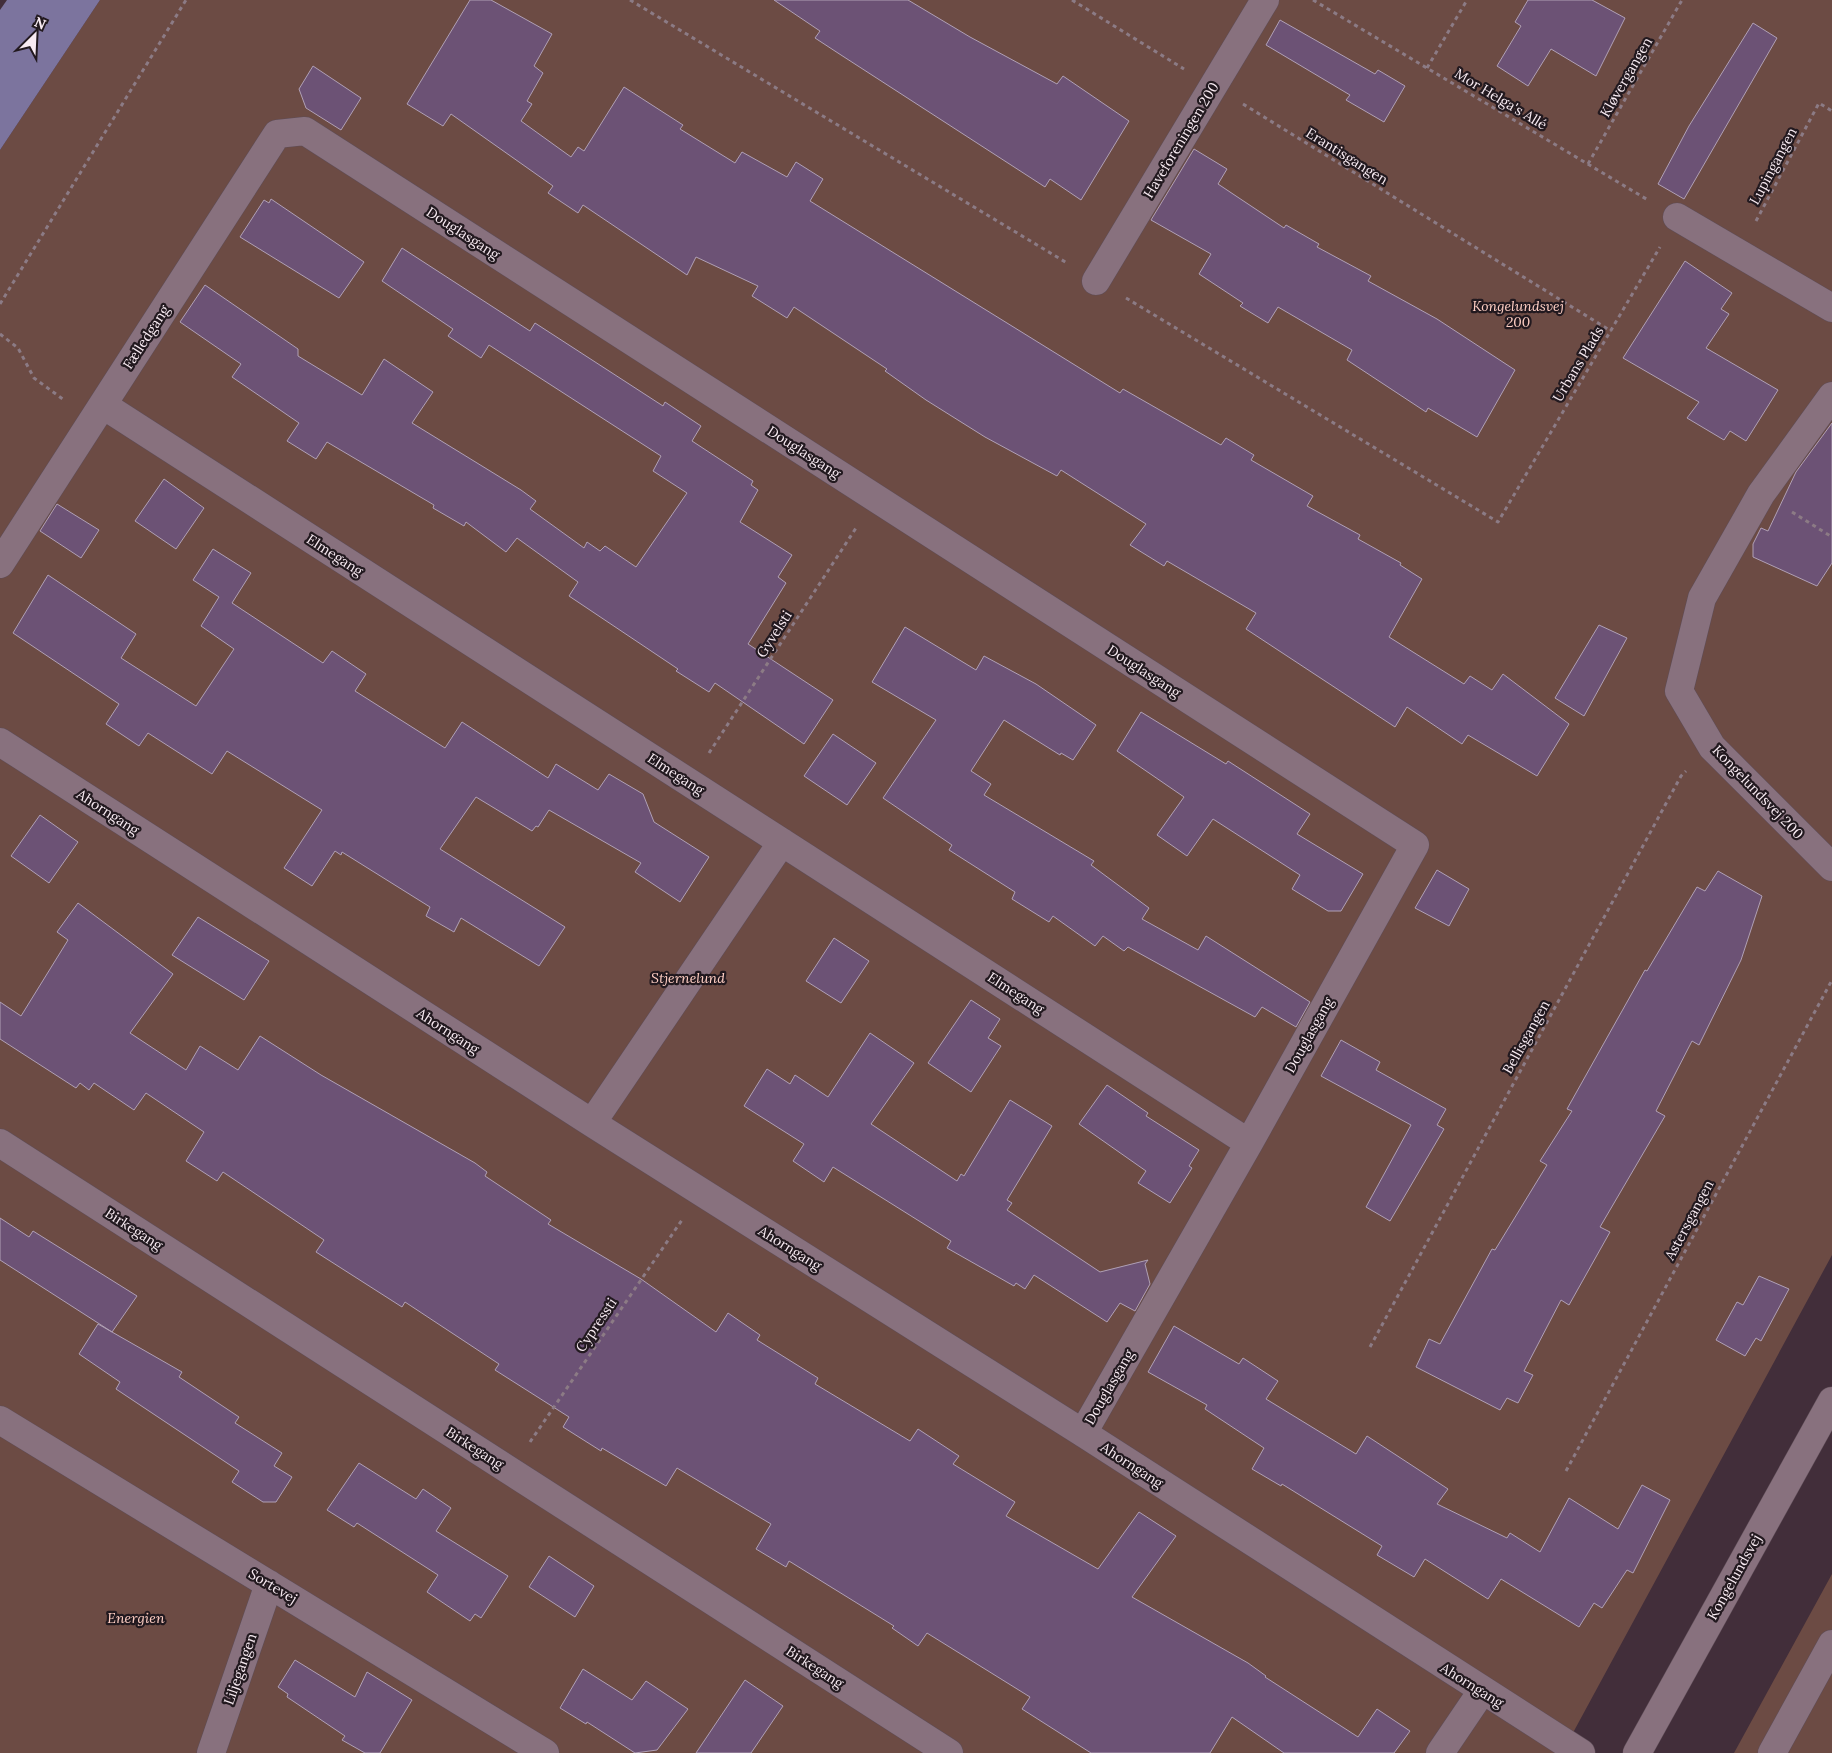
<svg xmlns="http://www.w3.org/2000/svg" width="1832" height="1753" font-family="Lora,serif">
<rect width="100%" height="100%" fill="#422e3a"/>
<path fill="#6c4b44" d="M 100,0 L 1832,0 L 1832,1255 L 1562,1753 L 0,1753 L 0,150 Z
M 1832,1574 L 1832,1753 L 1734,1753 Z"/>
<path fill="#7c749e" d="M 7,0 L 100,0 L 0,150 L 0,10 Z"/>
<path fill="#6c5275" stroke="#b0a0b5" d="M 470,0 L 491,0 L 552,34 L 534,66 L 543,73 L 527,101 L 532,104 L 521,121 L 571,157 L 578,147 L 584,151 L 624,87 L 683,125 L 680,129 L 735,163 L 742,152 L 787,177 L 796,162 L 823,179 L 810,201 L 1120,393 L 1123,389 L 1221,445 L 1226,438 L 1254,455 L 1251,460 L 1313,496 L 1307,506 L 1360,535 L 1358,539 L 1401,563 L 1400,565 L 1422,579 L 1389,637 L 1464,684 L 1470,676 L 1492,690 L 1503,674 L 1569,724 L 1537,776 L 1468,735 L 1462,744 L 1407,707 L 1395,727 L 1246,629 L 1256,613 L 1167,561 L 1164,566 L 1130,545 L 1146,524 L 1061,470 L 1057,476 L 985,437 L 926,400 L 885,371 L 887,369 L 794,307 L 787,318 L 752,296 L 758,286 L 696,257 L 687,275 L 583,205 L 578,213 L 548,193 L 553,186 L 451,114 L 443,126 L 407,104 Z
M 774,0 L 908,0 L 970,37 L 1057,84 L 1063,76 L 1129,121 L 1081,200 L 1050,179 L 1045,187 L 841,55 L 815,38 L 820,31 Z
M 1528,0 L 1592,0 L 1625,18 L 1596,76 L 1551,49 L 1528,86 L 1497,66 L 1521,26 L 1515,22 Z
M 1280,20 L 1375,74 L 1378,70 L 1405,86 L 1384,122 L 1346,100 L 1350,95 L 1266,45 Z
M 1753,23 L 1777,38 L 1684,199 L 1658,184 L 1689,126 Z
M 313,66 L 361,98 L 341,130 L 306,108 L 299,89 Z
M 1194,149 L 1227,169 L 1218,184 L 1284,228 L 1286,225 L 1319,244 L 1317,247 L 1371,276 L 1368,281 L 1437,319 L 1515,370 L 1477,437 L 1428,408 L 1426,412 L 1347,360 L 1352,350 L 1278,307 L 1268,323 L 1240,306 L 1243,303 L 1199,274 L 1211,254 L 1151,220 Z
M 271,199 L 364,262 L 339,298 L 240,237 L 264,200 L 269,203 Z
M 402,248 L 530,331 L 535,323 L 663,406 L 665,402 L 701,426 L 692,441 L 753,481 L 751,485 L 758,490 L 740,522 L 792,555 L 778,577 L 786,583 L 748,644 L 833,700 L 804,744 L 715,683 L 709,692 L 676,671 L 678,669 L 569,596 L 578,582 L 517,538 L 506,552 L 466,522 L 464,526 L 433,508 L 434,505 L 327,442 L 316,459 L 287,441 L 299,423 L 232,377 L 241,364 L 180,322 L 205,285 L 298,349 L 298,356 L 362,395 L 384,359 L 433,392 L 412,423 L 521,490 L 536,501 L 530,509 L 584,548 L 587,542 L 600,551 L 605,546 L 636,567 L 687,493 L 653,471 L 661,456 L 489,345 L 481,358 L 448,336 L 453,329 L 382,281 Z
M 1685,261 L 1732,293 L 1721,309 L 1729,314 L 1706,348 L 1778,390 L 1746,441 L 1730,431 L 1724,440 L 1687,418 L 1699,402 L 1623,358 Z
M 1832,423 L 1832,563 L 1817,586 L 1753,557 L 1753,544 L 1761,528 L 1768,531 L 1796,472 Z
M 164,479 L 204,508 L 176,549 L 135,521 Z
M 57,504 L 99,530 L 81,558 L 40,531 Z
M 213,549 L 251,573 L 232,603 L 323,663 L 332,651 L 366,674 L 355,691 L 445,748 L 462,722 L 548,778 L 556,764 L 598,790 L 609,774 L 643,794 L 654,822 L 709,857 L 680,902 L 635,872 L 641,863 L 549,810 L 538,827 L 536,826 L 532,831 L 476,797 L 440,849 L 565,927 L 539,966 L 461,918 L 454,932 L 426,916 L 430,907 L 342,852 L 341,855 L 335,851 L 312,886 L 284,868 L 322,810 L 227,751 L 212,774 L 148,733 L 139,746 L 106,724 L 119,704 L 13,633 L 48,575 L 136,634 L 121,658 L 196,706 L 234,649 L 201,626 L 219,597 L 193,580 Z
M 1599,625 L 1627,638 L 1584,716 L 1555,698 Z
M 905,627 L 976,670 L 984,656 L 1036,684 L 1096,725 L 1073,760 L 1061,753 L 1060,755 L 1004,720 L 971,771 L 991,784 L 984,795 L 1094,861 L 1091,865 L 1149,908 L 1142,919 L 1198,950 L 1206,936 L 1310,1002 L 1296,1027 L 1262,1007 L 1255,1017 L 1128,947 L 1124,951 L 1103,936 L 1095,946 L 1053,916 L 1049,922 L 1012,899 L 1015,892 L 949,850 L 952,845 L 883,798 L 936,720 L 872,682 Z
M 1141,712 L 1226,764 L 1228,761 L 1310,814 L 1297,834 L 1363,874 L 1341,911 L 1328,911 L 1292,889 L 1300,875 L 1213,819 L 1187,856 L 1157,835 L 1184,797 L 1117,751 Z
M 833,734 L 876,763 L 847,805 L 804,776 Z
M 40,815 L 78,842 L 49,883 L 11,856 Z
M 1437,870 L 1469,889 L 1449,926 L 1415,908 Z
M 1718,871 L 1762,896 L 1741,960 L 1699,1045 L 1692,1041 L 1656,1111 L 1665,1116 L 1600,1227 L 1610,1232 L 1569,1305 L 1561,1300 L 1524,1371 L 1533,1375 L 1518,1403 L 1507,1398 L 1500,1410 L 1416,1367 L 1429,1339 L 1440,1344 L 1492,1249 L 1495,1250 L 1547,1165 L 1540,1161 L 1572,1111 L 1567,1109 L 1645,970 L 1647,971 L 1697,887 L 1705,891 Z
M 78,903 L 173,974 L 130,1033 L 186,1070 L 200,1046 L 238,1070 L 260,1036 L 321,1075 L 475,1163 L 487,1172 L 485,1176 L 551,1220 L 548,1224 L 641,1279 L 716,1332 L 728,1313 L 760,1335 L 757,1340 L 818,1378 L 815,1384 L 910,1441 L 918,1429 L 959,1456 L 953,1464 L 1015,1502 L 1006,1516 L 1098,1569 L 1139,1512 L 1176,1536 L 1132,1597 L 1248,1663 L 1266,1676 L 1265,1677 L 1358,1737 L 1377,1709 L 1410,1731 L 1394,1753 L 1284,1753 L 1232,1717 L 1210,1753 L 1091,1753 L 1022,1709 L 1030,1697 L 927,1633 L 918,1646 L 892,1628 L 894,1626 L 789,1561 L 786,1567 L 756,1549 L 771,1524 L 677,1468 L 666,1486 L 602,1448 L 601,1451 L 563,1427 L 569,1417 L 495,1370 L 499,1364 L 405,1302 L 402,1307 L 316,1252 L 324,1240 L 223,1172 L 217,1181 L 186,1161 L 204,1132 L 146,1093 L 134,1110 L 94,1083 L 89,1090 L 80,1083 L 76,1088 L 0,1039 L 0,1002 L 21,1016 L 68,940 L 57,932 Z
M 198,917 L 269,961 L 244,1000 L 172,955 Z
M 834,938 L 869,961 L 841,1003 L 806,981 Z
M 971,1000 L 1000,1019 L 988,1038 L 1001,1046 L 971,1092 L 928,1063 Z
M 870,1033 L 914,1063 L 871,1124 L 957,1181 L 961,1174 L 964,1176 L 1010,1100 L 1052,1126 L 1007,1200 L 1012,1203 L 1007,1210 L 1100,1272 L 1148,1260 L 1145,1264 L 1150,1284 L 1135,1311 L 1120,1303 L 1107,1322 L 1034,1275 L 1025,1289 L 1016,1283 L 1014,1286 L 947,1248 L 951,1241 L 833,1167 L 824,1182 L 793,1161 L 804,1144 L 744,1106 L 767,1069 L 790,1084 L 795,1075 L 828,1097 Z
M 1341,1040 L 1380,1062 L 1376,1070 L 1446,1109 L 1437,1125 L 1444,1129 L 1390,1221 L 1366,1207 L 1411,1125 L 1321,1076 Z
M 1107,1085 L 1148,1113 L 1146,1116 L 1199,1150 L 1189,1166 L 1192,1168 L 1170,1203 L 1138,1183 L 1146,1171 L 1079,1124 Z
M 0,1218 L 29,1237 L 33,1231 L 137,1296 L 112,1332 L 0,1260 Z
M 1759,1276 L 1789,1289 L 1761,1341 L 1756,1338 L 1745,1356 L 1716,1340 L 1737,1302 L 1743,1305 Z
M 98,1324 L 182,1372 L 179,1377 L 239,1417 L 235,1423 L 282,1453 L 274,1466 L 292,1477 L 276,1502 L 263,1502 L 232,1482 L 239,1471 L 116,1389 L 120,1382 L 79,1354 Z
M 1174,1326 L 1239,1364 L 1243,1358 L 1278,1381 L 1266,1399 L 1356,1454 L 1367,1436 L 1448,1489 L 1437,1504 L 1507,1538 L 1510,1533 L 1540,1552 L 1569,1498 L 1618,1529 L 1642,1485 L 1670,1500 L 1633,1573 L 1627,1570 L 1602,1608 L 1594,1603 L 1579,1627 L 1501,1579 L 1488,1599 L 1425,1559 L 1414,1577 L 1377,1555 L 1382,1546 L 1282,1484 L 1281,1486 L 1252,1469 L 1264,1448 L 1205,1409 L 1207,1405 L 1148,1372 Z
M 359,1463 L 416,1499 L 423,1489 L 451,1508 L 436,1531 L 508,1576 L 481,1618 L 475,1614 L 470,1621 L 427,1592 L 438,1575 L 357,1523 L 354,1527 L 327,1510 Z
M 549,1556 L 594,1586 L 575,1617 L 529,1587 Z
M 295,1660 L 355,1697 L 367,1672 L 412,1700 L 380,1753 L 365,1753 L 342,1740 L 345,1736 L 287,1697 L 288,1694 L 278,1687 Z
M 583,1669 L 632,1700 L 646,1681 L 688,1709 L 657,1750 L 635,1753 L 587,1722 L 586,1724 L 560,1708 Z
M 745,1680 L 783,1706 L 751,1753 L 696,1753 Z"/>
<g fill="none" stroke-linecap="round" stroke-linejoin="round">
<g stroke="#5e4d57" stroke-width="29">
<path id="minor" d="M 1677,217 L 1832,308
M 1096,281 L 1265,0
M 1832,396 L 1761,494 L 1702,598 L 1679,691 L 1712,747 L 1832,867
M 103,405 L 1249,1143
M 0,564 L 277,134 L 305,131 L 1415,845 L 1249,1143 L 1083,1433
M 0,742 L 592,1123 L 1083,1433 L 1581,1753
M 592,1123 L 782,842
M 0,1143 L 949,1753
M 0,1420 L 545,1753
M 211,1753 L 269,1584
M 1440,1753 L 1482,1691
M 1637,1753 L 1832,1401
M 1772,1753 L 1832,1644"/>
</g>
<path stroke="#8c7b85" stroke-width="3" stroke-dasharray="4 4" stroke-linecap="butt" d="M 630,0 L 1067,263
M 1072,0 L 1184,69
M 1313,0 L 1648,200
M 1427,68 L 1467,0
M 1243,104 L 1611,331
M 1588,164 L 1682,0
M 1756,221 L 1819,103 L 1832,111
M 1126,298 L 1498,522 L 1660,247
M 0,304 L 186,0
M 0,334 L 18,348 L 34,378 L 64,400
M 1792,512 L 1832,537
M 709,753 L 856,528
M 1370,1347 L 1681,776 L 1686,771
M 530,1442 L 682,1220
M 1566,1471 L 1832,980"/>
<use href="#minor" stroke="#88717e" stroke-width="28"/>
</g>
<g text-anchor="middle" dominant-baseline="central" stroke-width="4.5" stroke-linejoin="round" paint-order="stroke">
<g font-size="14" fill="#f8ebf2" stroke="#22191f">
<text transform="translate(1626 77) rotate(-60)">Kløvergangen</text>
<text transform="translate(1501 99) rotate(31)">Mor Helga's Allé</text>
<text transform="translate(1181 140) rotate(-59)">Haveforeningen 200</text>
<text transform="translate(1347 156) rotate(32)">Erantisgangen</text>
<text transform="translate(1773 166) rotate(-62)">Lupingangen</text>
<text transform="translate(463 233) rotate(33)">Douglasgang</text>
<text transform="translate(146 337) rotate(-57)">Fælledgang</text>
<text transform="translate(1578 364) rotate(-59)">Urbans Plads</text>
<text transform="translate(804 452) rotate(33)">Douglasgang</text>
<text transform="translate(335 555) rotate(33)">Elmegang</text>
<text transform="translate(774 634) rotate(-57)">Gyvelsti</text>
<text transform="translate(1144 671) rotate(33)">Douglasgang</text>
<text transform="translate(676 774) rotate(33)">Elmegang</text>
<text transform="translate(1758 792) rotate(46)">Kongelundsvej 200</text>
<text transform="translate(108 812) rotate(33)">Ahorngang</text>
<text transform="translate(1016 993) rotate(33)">Elmegang</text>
<text transform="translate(448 1031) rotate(33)">Ahorngang</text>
<text transform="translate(1309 1035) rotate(-61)">Douglasgang</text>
<text transform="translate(1526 1037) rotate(-61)">Bellisgangen</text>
<text transform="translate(1689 1220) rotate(-62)">Astersgangen</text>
<text transform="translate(134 1229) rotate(33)">Birkegang</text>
<text transform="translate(790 1248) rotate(32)">Ahorngang</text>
<text transform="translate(596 1325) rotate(-56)">Cypressti</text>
<text transform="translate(1109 1387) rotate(-60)">Douglasgang</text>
<text transform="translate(475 1448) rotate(33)">Birkegang</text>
<text transform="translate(1132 1465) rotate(33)">Ahorngang</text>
<text transform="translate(1734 1577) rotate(-61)">Kongelundsvej</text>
<text transform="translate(273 1586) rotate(31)">Sortevej</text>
<text transform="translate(815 1667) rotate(33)">Birkegang</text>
<text transform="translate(240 1669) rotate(-71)">Liljegangen</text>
<text transform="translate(1472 1685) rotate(32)">Ahorngang</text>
</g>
<g font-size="14" font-style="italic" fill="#ffcfc4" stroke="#22191f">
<text x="1518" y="306">Kongelundsvej<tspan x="1518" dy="16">200</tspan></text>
<text x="688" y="978">Stjernelund</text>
<text x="136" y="1618">Energien</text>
</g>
</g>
<g transform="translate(35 35) rotate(24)" stroke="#22191f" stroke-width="4" paint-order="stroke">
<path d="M0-4L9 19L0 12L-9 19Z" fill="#f8ebf2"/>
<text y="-8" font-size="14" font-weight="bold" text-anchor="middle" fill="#f8ebf2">N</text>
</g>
</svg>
